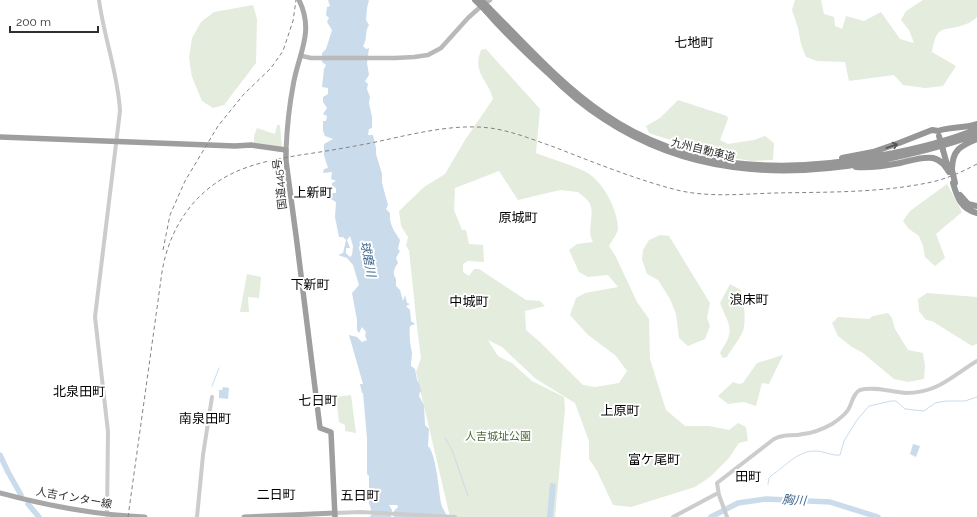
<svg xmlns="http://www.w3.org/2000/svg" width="977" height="517" font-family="Raleway,'Noto Sans JP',sans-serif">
<rect width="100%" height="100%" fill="#fff"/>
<path fill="#e3ecdd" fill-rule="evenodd" d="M 795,0 L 821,0 L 824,14 L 834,17 L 835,26 L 842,29 L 846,16 L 864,21 L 881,12 L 900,39 L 914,43 L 909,30 L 901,20 L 906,11 L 923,0 L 977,0 L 977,17 C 973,20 970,23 966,24 C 945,33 937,21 932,52 L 956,66 L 943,86 L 925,88 L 903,85 L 894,75 L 849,81 L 845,62 L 817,61 L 806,57 L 801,44 L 798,28 L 792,10 Z
M 253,5 L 257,19 L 256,63 L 224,105 L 213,108 L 202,101 L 192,77 L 189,58 L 192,38 L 201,22 L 214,12 Z
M 486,49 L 540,109 L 536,153 C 551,159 573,165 586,172 C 603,181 618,210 618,229 C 617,234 612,241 609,246 L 616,257 L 637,302 L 649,319 L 650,359 L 666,410 L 685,426 L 709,426 L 729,430 L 738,423 L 746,427 L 748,441 L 739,443 L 729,458 L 710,477 L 695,487 L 631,507 L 613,505 L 597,471 L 589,459 L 589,441 L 575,403 L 536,379 L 502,347 L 488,340 L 498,356 L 512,363 L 532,381 L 564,397 L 565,409 L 555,517 L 450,517 L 416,372 L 421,358 L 417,327 L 409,250 L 406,246 L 408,237 L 401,226 L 399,211 L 424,187 L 445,174 L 465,140 L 493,99 C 488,79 472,74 481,50 ZM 499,171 L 518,200 L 560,190 L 578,192 C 581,195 588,199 590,204 C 595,216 586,230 593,242 L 577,244 L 569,250 L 579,272 L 588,277 L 608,275 L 618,287 L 585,293 L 576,298 L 570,315 L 587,334 L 616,356 L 627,371 L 619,383 L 595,387 L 583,385 L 541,343 L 526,330 L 525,311 L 545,306 L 540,301 L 526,300 L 479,269 L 474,269 L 469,276 L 463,272 L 463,264 L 468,261 L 484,262 L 483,245 L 469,244 L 466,230 L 462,230 L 454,210 L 455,188 Z
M 678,100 L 727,116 L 728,119 L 720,140 L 728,144 L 754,140 L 765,136 L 774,143 L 773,160 L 751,161 L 717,155 L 694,144 L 667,139 L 649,133 L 646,126 L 660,118 Z
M 277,125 L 280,125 L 282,148 L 254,144 L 254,136 L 257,128 L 275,134 Z
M 947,184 L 962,212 L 936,234 L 945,258 L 935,266 L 925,257 L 923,246 L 919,236 L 909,229 L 903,221 L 910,211 Z
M 660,235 L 669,236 L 710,303 L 707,318 L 710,326 L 705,339 L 688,346 L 679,338 L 676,314 L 670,299 L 658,280 L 647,274 L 642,259 L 643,250 L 649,240 Z
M 247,274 L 261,277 L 259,298 L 248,297 L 249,312 L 240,312 Z
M 730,284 L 741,290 C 744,301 747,324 742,333 C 738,342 731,349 727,357 L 723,358 L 720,353 C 723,347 728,341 729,335 C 732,324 723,313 720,303 Z
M 927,293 L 977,297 L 977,344 L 972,346 L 932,321 L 926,320 L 919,311 L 918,299 Z
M 888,313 L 892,318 L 895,329 L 908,350 L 923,353 L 925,366 L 924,379 L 908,382 L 894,379 L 863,353 L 852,347 L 838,336 L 832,323 L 838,317 L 869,319 L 873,316 Z
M 783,355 L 769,384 L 762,383 L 756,406 L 744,402 L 728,404 L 718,396 L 733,382 L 739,384 L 743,383 L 757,363 Z
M 351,395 L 356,433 L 345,431 L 345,425 L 339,422 L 336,397 Z"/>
<path fill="#cadbeb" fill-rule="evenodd" d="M 328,0 L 368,0 L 369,1 C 366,9 367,12 366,20 L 369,25 C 364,33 368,38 363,46 L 366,49 L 369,48 L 367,63 L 369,75 L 365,81 L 368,84 L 367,89 L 370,97 L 369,103 L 372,117 L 372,128 L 369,129 L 368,135 L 373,135 L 376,148 L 376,154 L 382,174 L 382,183 L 388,205 L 386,209 L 390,213 C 389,224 394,231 400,240 L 398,249 L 400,251 L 396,258 L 398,263 C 394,268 392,274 396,279 L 396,286 L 400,290 L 403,301 L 405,295 L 407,303 L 410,304 L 406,306 L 410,310 L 411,321 L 415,324 L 410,326 C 409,335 410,344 412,353 C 412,356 411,362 411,366 L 415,369 L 417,380 L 420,385 L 420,388 L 422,393 L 420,392 L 419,396 L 424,405 L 425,425 L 429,429 L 428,446 C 436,453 439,492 441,503 C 442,509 446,512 447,517 L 394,517 L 394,511 L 398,507 L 397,505 L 389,505 L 392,510 L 391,517 L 369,517 L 371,516 L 371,509 L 369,503 L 369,476 L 367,474 L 367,438 L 363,393 L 362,393 L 360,384 L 363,384 L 349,335 L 357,337 L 362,342 L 367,340 L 365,336 L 366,332 L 362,327 L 359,333 L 357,330 L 357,320 L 352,293 L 359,285 L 353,265 L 347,258 L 338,255 L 343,253 L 346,240 L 343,237 L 339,237 L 335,217 L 336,202 L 327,197 L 331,193 L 336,193 L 336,188 L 332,186 L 332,183 L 336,181 L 331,179 L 332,172 L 323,173 L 324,169 L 328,168 L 324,155 L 324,144 L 333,139 L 325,136 L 323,131 L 323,121 L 326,121 L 327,116 L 323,114 L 327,108 L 323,102 L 323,97 L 328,94 L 328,88 L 322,87 L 324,69 L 326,65 L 322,62 L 322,53 L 326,49 L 332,30 L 327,22 L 329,18 L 326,15 L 327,7 L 330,6 ZM 350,236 L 353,246 L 352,255 L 350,257 L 346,253 L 346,248 L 350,248 L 347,240 Z
M 223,387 L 229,388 L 228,399 L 219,398 L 219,390 L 222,390 Z
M 913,444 L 920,446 L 916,457 L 910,454 Z
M 550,483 L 556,484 L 553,517 L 547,517 Z"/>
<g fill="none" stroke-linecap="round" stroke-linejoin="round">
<path stroke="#cadbeb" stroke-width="1" d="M 212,386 L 219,368
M 445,438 L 452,450 L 468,496
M 768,484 L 769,478 L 772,475 C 786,466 797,451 815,451 C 824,451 832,456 840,455 L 844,441 L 857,420 L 869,406 L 891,401 L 896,401 L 905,409 L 924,411 L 935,403 L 946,401 L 965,401 L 977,397"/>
<path stroke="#cadbeb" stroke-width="5.5" d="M 0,455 L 8,472 L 21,495
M 28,504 L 39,517
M 711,517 L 738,503 L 766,499 L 830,502 L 878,517"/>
<path stroke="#ccc" stroke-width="4" d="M 99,0 C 104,38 118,73 120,111 L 95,317 L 108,432 L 107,515
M 335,513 L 361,512 L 455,517
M 197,517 L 203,455 L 212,397
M 673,517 L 718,493
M 727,517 L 719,495 L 717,483 L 774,439 C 786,433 791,437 803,434 C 813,433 823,429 832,424 C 838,420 844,416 848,410 C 852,404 853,393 860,390 C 873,386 892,392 906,393 C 938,393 952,376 977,361"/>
<path stroke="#b9b9b9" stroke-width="4.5" d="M 302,56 L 311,58 L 395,58 L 414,57 L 428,55 L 441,48 L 468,18 L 478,9 L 490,0"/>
<path stroke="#a7a7a7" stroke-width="5" d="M 286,150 C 287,128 289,107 293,86 C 298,54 315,33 299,0
M 0,493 C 48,506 96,515 145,517
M 244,517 L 335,513"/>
<path stroke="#9e9e9e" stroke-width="5.5" d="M 0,137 L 235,146 L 251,145 L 286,150 L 286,161 L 297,243 L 320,428 L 331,432 L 335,517"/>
<path stroke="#969696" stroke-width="6" d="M 489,8 C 526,45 561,85 604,114 C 687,171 783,174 878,156 C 911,150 946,142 977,129
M 486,11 C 505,33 526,53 548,73 C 565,90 583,106 604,119 C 686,173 777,179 872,162 C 908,155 943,147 977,134
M 943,150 L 948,168
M 842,158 L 873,152 L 899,143 L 932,130 L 939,131 C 943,127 968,128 977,124
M 856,167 C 871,168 885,166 900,163 C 910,161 922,156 933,158 C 941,160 945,166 949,172
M 952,170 C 952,150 960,146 977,139
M 953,183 C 957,197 961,209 977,213
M 960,195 L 968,204 L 977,206"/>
<path stroke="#848484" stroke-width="1" stroke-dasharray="4 3" stroke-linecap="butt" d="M 163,250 L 170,215 L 185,181 L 218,126 L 244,94 L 271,68 L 283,51 L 293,21 L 296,0
M 128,517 L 162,272 C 170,223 200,183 248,167 C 265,161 283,158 300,155 C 322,152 344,148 366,144 C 406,136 450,123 490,128 C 512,131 534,140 554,147 C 593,162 632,178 673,189 C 706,198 741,194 775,193 C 825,192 878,193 927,183 C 944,180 962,172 977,164"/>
<path stroke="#969696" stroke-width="6" d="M 475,0 L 486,11
M 481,0 L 489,8
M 939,136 L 943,150
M 952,170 L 955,183"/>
</g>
<defs><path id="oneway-shaft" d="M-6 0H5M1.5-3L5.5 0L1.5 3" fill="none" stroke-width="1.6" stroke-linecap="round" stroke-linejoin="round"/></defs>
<use stroke="#535353" href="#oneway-shaft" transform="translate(892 146) rotate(-19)"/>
<g text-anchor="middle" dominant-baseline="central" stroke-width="4" stroke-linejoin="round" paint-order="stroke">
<g font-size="11" fill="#2f2f2f" stroke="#fff">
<text transform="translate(703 150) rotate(14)">九州自動車道</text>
<text transform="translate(280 184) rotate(-97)">国道445号</text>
<text transform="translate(74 498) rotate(10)">人吉インター線</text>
</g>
<g font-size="11" fill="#4e693d" stroke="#fff">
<text x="498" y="436">人吉城址公園</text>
</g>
<g font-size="12" font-style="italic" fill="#3f688f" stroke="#fff">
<text transform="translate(368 259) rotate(79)">球磨川</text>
<text transform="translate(794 500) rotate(4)">胸川</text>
</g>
<g font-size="13" fill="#000" stroke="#fff">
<text x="694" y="42">七地町</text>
<text x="313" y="192">上新町</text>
<text x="518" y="217">原城町</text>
<text x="310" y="284">下新町</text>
<text x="749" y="299">浪床町</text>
<text x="469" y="301">中城町</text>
<text x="79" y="391">北泉田町</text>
<text x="318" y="400">七日町</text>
<text x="620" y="410">上原町</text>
<text x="205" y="418">南泉田町</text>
<text x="654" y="459">富ケ尾町</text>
<text x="748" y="476">田町</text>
<text x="276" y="494">二日町</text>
<text x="360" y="495">五日町</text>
</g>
</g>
<path d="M10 26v6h88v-6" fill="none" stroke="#2f2f2f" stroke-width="2"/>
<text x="16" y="26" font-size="12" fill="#2f2f2f" stroke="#ffffff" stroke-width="3" paint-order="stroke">200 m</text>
</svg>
